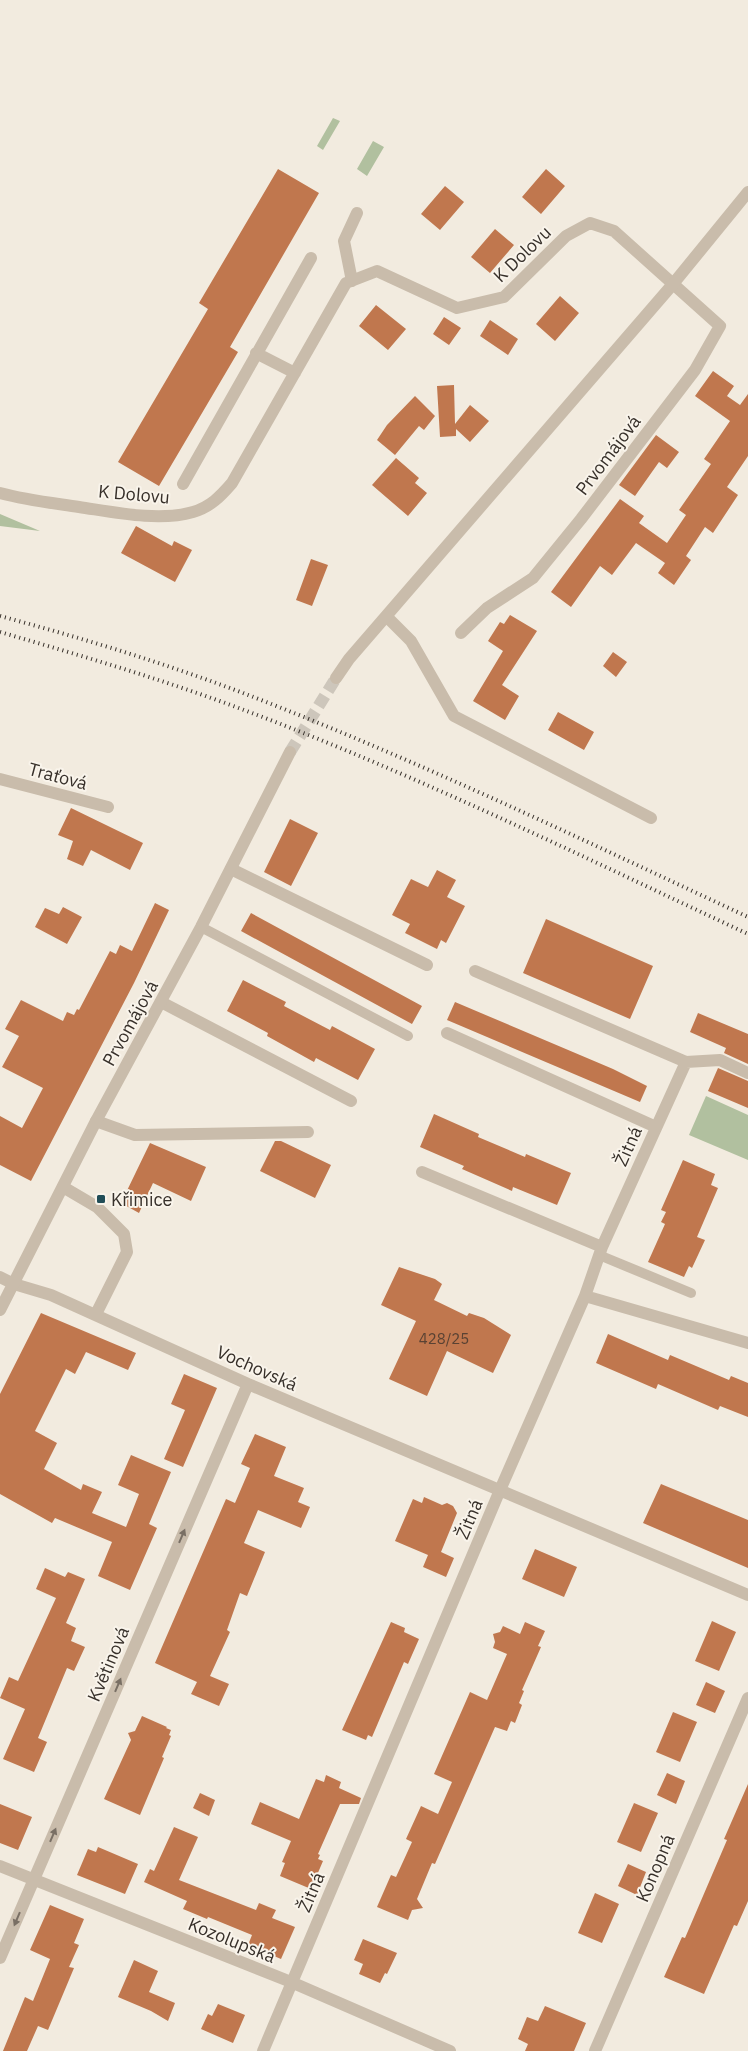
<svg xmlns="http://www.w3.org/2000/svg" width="748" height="2051" font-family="'IBM Plex Sans',sans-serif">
<rect width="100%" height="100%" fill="#f2ebdf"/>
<path fill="#b1c09f" d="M 333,118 L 340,121 L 323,150 L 317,146 Z
M 373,141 L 384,147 L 367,176 L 357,169 Z
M 0,514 L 40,531 L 0,526 Z
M 706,1096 L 748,1115 L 748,1160 L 689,1135 Z"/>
<path fill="#c0774e" d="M 278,169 L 319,193 L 230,347 L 238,352 L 159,486 L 118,462 L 208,309 L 199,303 Z
M 546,169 L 565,186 L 541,214 L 522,197 Z
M 445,186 L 464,202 L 440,230 L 421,214 Z
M 495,229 L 514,245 L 490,273 L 471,257 Z
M 560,296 L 579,313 L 555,341 L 536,324 Z
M 376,305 L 406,329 L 388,350 L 359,326 Z
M 444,317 L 461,328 L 449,345 L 433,334 Z
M 490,320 L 518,339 L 508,355 L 480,336 Z
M 713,371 L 734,386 L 727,396 L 740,405 L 748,394 L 748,456 L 727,487 L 738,495 L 713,533 L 705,527 L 686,556 L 691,560 L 674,585 L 658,573 L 665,563 L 636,543 L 612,575 L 600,566 L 571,607 L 551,592 L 620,499 L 644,516 L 639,523 L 667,543 L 686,515 L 679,510 L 711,464 L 704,459 L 730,421 L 695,396 Z
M 454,385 L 455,424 L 470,405 L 489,421 L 470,442 L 456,429 L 456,436 L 440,437 L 437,386 Z
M 415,396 L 435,416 L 424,430 L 419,426 L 395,455 L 377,440 L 387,425 Z
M 656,435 L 679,452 L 667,468 L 659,462 L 635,496 L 619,485 Z
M 396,458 L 419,478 L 415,483 L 427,493 L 408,516 L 372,485 Z
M 136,526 L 172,546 L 174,541 L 192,550 L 175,582 L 121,553 Z
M 311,559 L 328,565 L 312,606 L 296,600 Z
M 510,615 L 537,631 L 502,685 L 519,696 L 505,720 L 473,701 L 503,651 L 488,641 L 500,622 L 504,624 Z
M 613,652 L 627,662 L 616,677 L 603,666 Z
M 558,712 L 594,732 L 584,750 L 548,730 Z
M 71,808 L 143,843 L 130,870 L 91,850 L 83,866 L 67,859 L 73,841 L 58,835 Z
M 290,819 L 318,833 L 291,886 L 264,872 Z
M 437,870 L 456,880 L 447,897 L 465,906 L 446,943 L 441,940 L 437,949 L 405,933 L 410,924 L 392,915 L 411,879 L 428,887 Z
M 155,903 L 169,910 L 134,983 L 31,1181 L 0,1165 L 0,1116 L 22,1128 L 43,1088 L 2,1067 L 19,1036 L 5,1029 L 21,1000 L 63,1021 L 67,1012 L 74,1015 L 77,1009 L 79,1010 L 110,951 L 116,954 L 120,945 L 132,951 Z
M 63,907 L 82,917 L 67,944 L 35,927 L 45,908 L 59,914 Z
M 251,913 L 422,1006 L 412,1024 L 241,931 Z
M 546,919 L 653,966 L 630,1019 L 523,973 Z
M 243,980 L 286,1002 L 284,1006 L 330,1030 L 332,1026 L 375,1049 L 358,1080 L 316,1058 L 314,1062 L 267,1036 L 268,1033 L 227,1011 Z
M 455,1002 L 613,1069 L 647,1086 L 640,1102 L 447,1020 Z
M 698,1013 L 748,1034 L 748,1064 L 724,1053 L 726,1048 L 690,1032 Z
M 718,1068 L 748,1081 L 748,1108 L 708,1091 Z
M 434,1114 L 479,1134 L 478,1137 L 525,1157 L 526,1154 L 571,1173 L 557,1205 L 513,1187 L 512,1191 L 462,1169 L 464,1166 L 420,1147 Z
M 275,1141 L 281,1141 L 331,1165 L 315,1198 L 260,1171 Z
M 150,1143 L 206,1167 L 191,1201 L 153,1183 L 139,1213 L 121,1203 Z
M 683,1160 L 715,1174 L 711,1185 L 718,1188 L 697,1237 L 705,1240 L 692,1268 L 689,1266 L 684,1277 L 648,1262 L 665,1224 L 661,1222 L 666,1212 L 661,1210 Z
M 399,1267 L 435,1279 L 442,1284 L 434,1300 L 467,1316 L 469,1313 L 484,1318 L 511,1335 L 493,1373 L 447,1351 L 427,1396 L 389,1379 L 416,1321 L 381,1305 Z
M 41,1313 L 136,1353 L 128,1370 L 86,1352 L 75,1374 L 66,1369 L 35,1431 L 57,1443 L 44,1469 L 81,1490 L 83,1484 L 102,1492 L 92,1513 L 126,1527 L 139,1494 L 118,1485 L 131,1455 L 171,1472 L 149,1524 L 157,1528 L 130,1590 L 98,1576 L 112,1542 L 55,1518 L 52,1523 L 0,1494 L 0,1394 Z
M 608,1334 L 668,1360 L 670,1355 L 729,1380 L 731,1376 L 748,1383 L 748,1417 L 720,1406 L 718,1410 L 658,1384 L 656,1389 L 596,1363 Z
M 184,1374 L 217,1388 L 183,1467 L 164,1459 L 185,1410 L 171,1404 Z
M 255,1434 L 286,1447 L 274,1476 L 304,1488 L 298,1502 L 310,1507 L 301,1528 L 258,1510 L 244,1543 L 265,1552 L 247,1596 L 240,1593 L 227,1630 L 230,1632 L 210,1676 L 229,1684 L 219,1706 L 191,1694 L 197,1682 L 155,1663 L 226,1499 L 235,1503 L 250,1468 L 241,1464 Z
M 661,1484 L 748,1520 L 748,1568 L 643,1523 Z
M 424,1497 L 442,1505 L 447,1503 L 453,1506 L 457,1513 L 441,1552 L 454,1558 L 446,1577 L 423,1567 L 428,1555 L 395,1541 L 413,1499 L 422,1503 Z
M 535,1549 L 577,1567 L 564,1597 L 522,1579 Z
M 45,1568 L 65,1577 L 68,1572 L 85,1579 L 66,1623 L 76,1628 L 71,1641 L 85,1647 L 74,1671 L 67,1668 L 38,1738 L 47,1742 L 34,1772 L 3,1759 L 25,1709 L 0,1698 L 9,1677 L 18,1681 L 56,1598 L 36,1589 Z
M 712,1621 L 736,1632 L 719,1671 L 695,1661 Z
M 391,1622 L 405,1628 L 404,1632 L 419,1639 L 408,1664 L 404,1662 L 372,1737 L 368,1735 L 366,1740 L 342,1730 Z
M 525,1622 L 545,1631 L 538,1646 L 541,1647 L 522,1690 L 524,1691 L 519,1703 L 522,1705 L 515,1723 L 511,1721 L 507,1731 L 495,1727 L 435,1864 L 432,1863 L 417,1899 L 423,1908 L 412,1910 L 408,1920 L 377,1907 L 391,1875 L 396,1877 L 412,1842 L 406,1839 L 421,1806 L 438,1814 L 452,1782 L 434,1774 L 470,1692 L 487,1700 L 507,1654 L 493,1648 L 495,1642 L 493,1634 L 500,1632 L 503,1626 L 520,1634 Z
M 706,1682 L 725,1691 L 715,1713 L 696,1705 Z
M 673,1712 L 697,1722 L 680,1762 L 656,1752 Z
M 142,1716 L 167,1727 L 166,1728 L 171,1730 L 169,1735 L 171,1736 L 162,1757 L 164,1758 L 140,1815 L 104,1799 L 131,1740 L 128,1733 L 135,1731 Z
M 667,1773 L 685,1781 L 676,1804 L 657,1795 Z
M 326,1775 L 341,1782 L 339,1788 L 361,1798 L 359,1804 L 340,1804 L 318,1854 L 320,1855 L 318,1859 L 323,1861 L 311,1889 L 280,1876 L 285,1863 L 282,1862 L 291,1841 L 251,1824 L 260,1802 L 299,1819 L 316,1779 L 324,1782 Z
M 748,1784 L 748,1901 L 737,1926 L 734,1925 L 704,1994 L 664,1977 L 682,1937 L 685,1938 L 727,1840 L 724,1839 Z
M 200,1793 L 215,1800 L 209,1816 L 193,1808 Z
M 634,1803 L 658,1813 L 641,1852 L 617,1842 Z
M 0,1804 L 32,1817 L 18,1850 L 0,1843 Z
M 174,1827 L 198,1837 L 179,1880 L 256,1910 L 259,1903 L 276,1910 L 272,1918 L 295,1927 L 281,1959 L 248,1945 L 252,1935 L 208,1917 L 207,1919 L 183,1909 L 187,1901 L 144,1882 L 150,1869 L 154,1871 Z
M 98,1847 L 138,1864 L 125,1894 L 77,1875 L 88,1849 L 96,1852 Z
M 628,1864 L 646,1872 L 637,1895 L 618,1886 Z
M 595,1893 L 619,1904 L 602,1943 L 578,1933 Z
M 50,1905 L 84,1919 L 74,1943 L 79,1945 L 69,1967 L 74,1968 L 48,2030 L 38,2026 L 27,2051 L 3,2051 L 25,1997 L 33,2001 L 50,1959 L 30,1950 Z
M 363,1939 L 397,1953 L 387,1974 L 385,1973 L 380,1983 L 359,1974 L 363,1964 L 354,1960 Z
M 134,1960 L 158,1971 L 149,1992 L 175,2003 L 168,2021 L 151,2011 L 118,1997 Z
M 218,2004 L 245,2015 L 233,2043 L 201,2029 L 208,2014 L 212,2016 Z
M 545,2006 L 586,2023 L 574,2051 L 525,2051 L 528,2044 L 518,2039 L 527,2017 L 538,2021 Z"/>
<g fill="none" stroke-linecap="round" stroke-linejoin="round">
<path stroke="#cdc6bb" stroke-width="12" stroke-dasharray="12 6" stroke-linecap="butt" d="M 290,752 L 336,678"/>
<path stroke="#c9bcab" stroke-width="10" d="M 201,927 L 408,1036
M 599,1255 L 691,1293"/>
<path stroke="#c9bcab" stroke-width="12" d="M 352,281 L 344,241 L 357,213
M 256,353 L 295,373
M 183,484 L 311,258
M 0,493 C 26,500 53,503 79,507 C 113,512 159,522 193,512 C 210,507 220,497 232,483 L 346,283 L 377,271 L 457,308 L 504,297 L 566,236 L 590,223 L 614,231 L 720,326 L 695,370 L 581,519 L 533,578 L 487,608 L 461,633
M 387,617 L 411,641 L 454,716 L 651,818
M 0,779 L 108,807
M 231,869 L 427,965
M 475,971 L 686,1062
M 161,1002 L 351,1101
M 447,1033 L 656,1127
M 96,1121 L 135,1135 L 308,1132
M 422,1172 L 602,1247
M 63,1187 L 97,1207 L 124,1234 L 127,1252 L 96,1314
M 0,1277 L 14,1284 L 51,1295 L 248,1384 L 748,1595
M 585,1296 L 748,1343
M 0,1866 L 291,1982 L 450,2051
M 0,1958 L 248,1384
M 263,2051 L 500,1490 L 585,1296 L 602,1247 L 686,1062 L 720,1060 L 748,1073
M 595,2051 L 748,1698"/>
<path stroke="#c9bcab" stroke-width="12" d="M 336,678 L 349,659 L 673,284 L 748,192
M 0,1310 L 96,1121 L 201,927 L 290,752"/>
<path stroke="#37302a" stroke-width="4" stroke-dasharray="1 4" stroke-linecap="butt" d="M 0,616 C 82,638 164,663 243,693 C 415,759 581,839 748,917
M 0,632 C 79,655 158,678 236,707 C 411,772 579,855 748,934"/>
</g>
<defs><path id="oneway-solid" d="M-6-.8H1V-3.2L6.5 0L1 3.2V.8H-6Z" transform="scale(1.25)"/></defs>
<g fill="#796f64">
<use href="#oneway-solid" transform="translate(182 1536) rotate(-67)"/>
<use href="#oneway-solid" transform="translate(118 1685) rotate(-67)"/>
<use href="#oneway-solid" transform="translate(53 1835) rotate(-67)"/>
<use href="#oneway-solid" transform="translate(17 1919) rotate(113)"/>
</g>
<rect fill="#214d57" stroke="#f9f4eb" stroke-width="2" x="96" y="1194" width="10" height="10" rx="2.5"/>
<g text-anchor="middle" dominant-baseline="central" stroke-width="4" stroke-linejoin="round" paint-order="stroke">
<g font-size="15" fill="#594233">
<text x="444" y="1338">428/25</text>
</g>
<g font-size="18" fill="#37302a" stroke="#f9f4eb">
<text transform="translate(522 254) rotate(-44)">K Dolovu</text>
<text transform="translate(608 455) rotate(-53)">Prvomájová</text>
<text transform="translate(134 494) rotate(5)">K Dolovu</text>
<text transform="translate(58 776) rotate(15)">Traťová</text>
<text transform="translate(130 1023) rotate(-61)">Prvomájová</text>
<text transform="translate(628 1146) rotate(-66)">Žitná</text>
<text transform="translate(257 1368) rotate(24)">Vochovská</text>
<text transform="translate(469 1519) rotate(-67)">Žitná</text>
<text transform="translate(108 1664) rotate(-67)">Květinová</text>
<text transform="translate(655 1868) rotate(-67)">Konopná</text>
<text transform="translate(311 1892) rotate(-67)">Žitná</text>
<text transform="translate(232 1940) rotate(22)">Kozolupská</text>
</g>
<g font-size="18" fill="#37302a" stroke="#f9f4eb" text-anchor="start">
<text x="111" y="1199">Křimice</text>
</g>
</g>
</svg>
